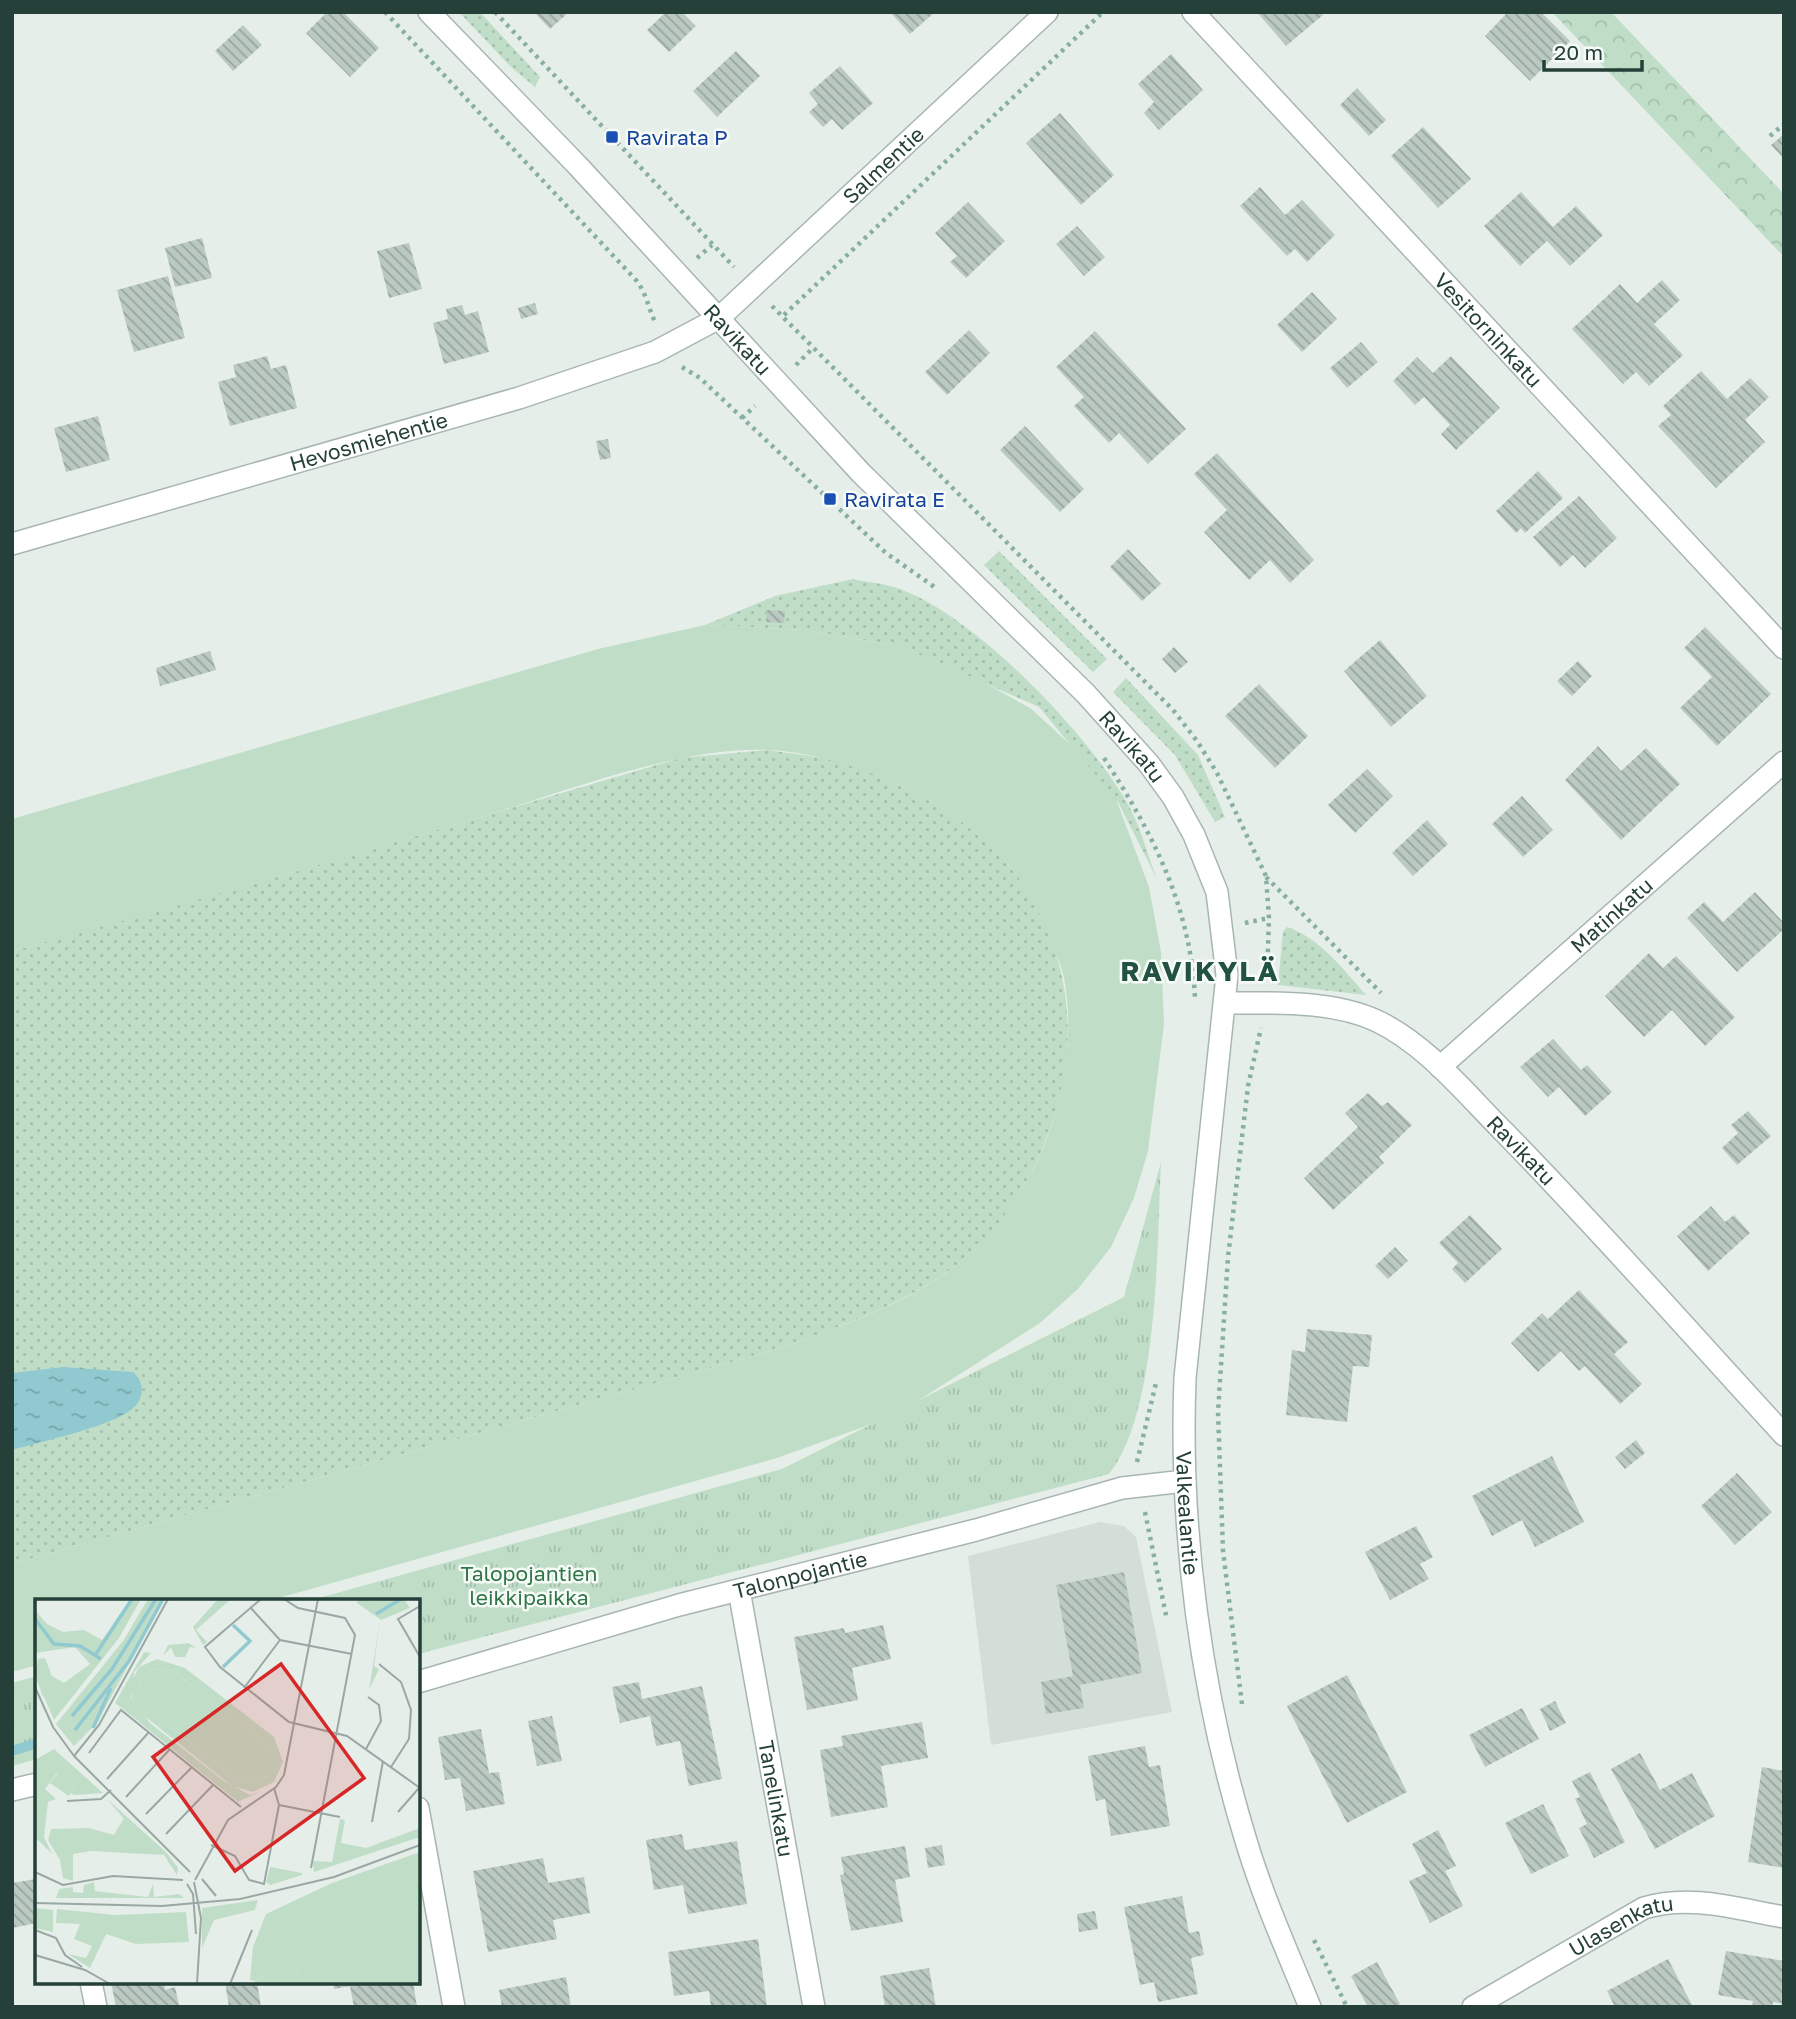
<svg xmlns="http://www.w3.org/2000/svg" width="1796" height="2019" font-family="'Golos Text',sans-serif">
<defs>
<pattern id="grass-dots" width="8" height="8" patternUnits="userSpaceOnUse" patternTransform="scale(1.75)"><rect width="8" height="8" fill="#c0dec7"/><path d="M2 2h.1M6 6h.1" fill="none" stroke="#a5c0ac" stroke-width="1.8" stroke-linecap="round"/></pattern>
<pattern id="forest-crowns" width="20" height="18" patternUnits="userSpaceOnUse" patternTransform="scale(1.75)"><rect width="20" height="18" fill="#c0dec7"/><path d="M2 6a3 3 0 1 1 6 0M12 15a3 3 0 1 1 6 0" fill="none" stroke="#a5c0ac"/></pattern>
<pattern id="park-tufts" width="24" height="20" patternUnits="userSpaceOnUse" patternTransform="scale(1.75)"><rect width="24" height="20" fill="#c0dec7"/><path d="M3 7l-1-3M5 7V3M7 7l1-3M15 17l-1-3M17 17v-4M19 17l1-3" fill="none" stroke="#a5c0ac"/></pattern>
<pattern id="water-ripples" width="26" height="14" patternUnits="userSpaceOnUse" patternTransform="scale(1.75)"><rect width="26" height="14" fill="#91c9d0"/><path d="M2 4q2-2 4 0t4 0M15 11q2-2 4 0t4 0" fill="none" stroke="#76a5aa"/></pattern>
<pattern id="building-back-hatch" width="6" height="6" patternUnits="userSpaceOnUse" patternTransform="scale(1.75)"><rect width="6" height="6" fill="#bbc9c3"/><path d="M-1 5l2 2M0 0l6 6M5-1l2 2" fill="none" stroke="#98a59f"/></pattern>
</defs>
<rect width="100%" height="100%" fill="#e6eeea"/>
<path fill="#d4ded9" d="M 1100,1522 L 1124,1526 L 1136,1537 L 1172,1712 L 991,1745 L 968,1556 Z"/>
<path fill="url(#grass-dots)" d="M 459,12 L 480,12 L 540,77 L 535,87 L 510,66 Z
M 999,551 L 1107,659 L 1093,672 L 984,565 Z
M 853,579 C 866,582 881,583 894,587 C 972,611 1093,738 1131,810 C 1142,831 1148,857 1157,879 L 1118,802 L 1039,707 L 899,646 L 804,630 L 705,625 L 775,596 Z
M 1126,678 L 1198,755 L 1225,817 L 1215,822 L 1175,755 L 1113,692 Z
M 768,750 C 796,755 830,756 856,767 C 911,787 978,823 1014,871 C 1066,940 1081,1029 1056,1111 C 1040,1162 1014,1214 973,1251 C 920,1299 851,1322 785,1347 L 12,1564 L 12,951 L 280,876 L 680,758 Z
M 1287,927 C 1320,938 1344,970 1366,995 L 1278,985 L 1283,931 Z"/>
<path fill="url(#forest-crowns)" d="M 1552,12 L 1611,12 L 1784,194 L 1784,257 Z"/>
<path fill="url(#park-tufts)" d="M 1161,1162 C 1157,1243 1159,1412 1109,1474 L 418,1654 L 418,1601 L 308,1601 L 782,1469 L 1124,1297 Z
M 37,1676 L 37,1759 L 12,1766 L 12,1683 Z"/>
<path fill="#c0dec7" d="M 705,625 L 804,630 L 899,646 L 983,682 L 1030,708 L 1072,746 L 1116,799 L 1149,887 L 1161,952 L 1164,1024 L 1148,1151 L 1134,1198 L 1111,1247 L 1078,1289 L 1040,1323 L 894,1416 L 777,1458 L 268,1601 L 37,1601 L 37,1665 L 12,1672 L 12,1564 L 785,1347 C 851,1322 922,1299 974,1250 C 1010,1216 1038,1168 1053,1121 C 1067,1075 1073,1026 1064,978 C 1062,967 1057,956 1053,946 C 1043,921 1030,893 1014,871 C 964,805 849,753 768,750 C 682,746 570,790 487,815 C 329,862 171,909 12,951 L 12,819 L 598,649 Z"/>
<path fill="url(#water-ripples)" d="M 63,1367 L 133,1372 C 145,1382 145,1399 132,1409 C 110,1427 42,1441 12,1450 L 12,1373 Z"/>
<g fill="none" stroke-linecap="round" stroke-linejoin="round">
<path stroke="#91c9d0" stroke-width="10" d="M 12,1751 L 37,1743"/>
</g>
<path fill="url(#building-back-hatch)" d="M 327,12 L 343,12 L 379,48 L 350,77 L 306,33 Z
M 534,12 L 569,12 L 550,29 Z
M 666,12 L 682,12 L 696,26 L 669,52 L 647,30 Z
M 890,12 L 935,12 L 910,34 Z
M 1257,12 L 1320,12 L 1323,15 L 1286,46 Z
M 1508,12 L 1541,12 L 1570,41 L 1530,81 L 1485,36 Z
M 243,25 L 262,45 L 233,71 L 215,51 Z
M 736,51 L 760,76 L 717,117 L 693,91 Z
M 1171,54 L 1203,90 L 1159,130 L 1144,113 L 1154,102 L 1138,84 Z
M 840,66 L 873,103 L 842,130 L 832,119 L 823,127 L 809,112 L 818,104 L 809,93 Z
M 1357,88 L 1386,120 L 1369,136 L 1340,105 Z
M 1060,113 L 1114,175 L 1081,205 L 1026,143 Z
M 1423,127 L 1471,179 L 1438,208 L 1391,156 Z
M 1784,134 L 1784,159 L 1771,145 Z
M 1260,187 L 1285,215 L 1302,200 L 1335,235 L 1307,262 L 1295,249 L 1287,256 L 1240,206 Z
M 1521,192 L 1553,227 L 1576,206 L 1603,235 L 1570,266 L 1547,241 L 1520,266 L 1484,226 Z
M 968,202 L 1005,241 L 966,278 L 950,262 L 957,256 L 935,233 Z
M 1077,226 L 1105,257 L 1084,276 L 1056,244 Z
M 202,238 L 212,278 L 175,287 L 165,248 Z
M 409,243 L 422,289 L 389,298 L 377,251 Z
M 168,276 L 185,338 L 134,352 L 117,290 Z
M 1662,280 L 1680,300 L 1654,324 L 1683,355 L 1649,386 L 1636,372 L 1623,384 L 1572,329 L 1620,284 L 1637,303 Z
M 1312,292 L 1337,319 L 1302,352 L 1277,325 Z
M 535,303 L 538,314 L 521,319 L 518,308 Z
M 462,305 L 465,315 L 478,311 L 489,352 L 444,364 L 433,323 L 448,319 L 446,309 Z
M 969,330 L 990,353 L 947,395 L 925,372 Z
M 1095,331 L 1186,429 L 1148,464 L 1119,433 L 1109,443 L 1074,406 L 1084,397 L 1056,367 Z
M 1361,342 L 1378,362 L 1347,388 L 1330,368 Z
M 267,356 L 271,369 L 286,365 L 297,408 L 230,426 L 218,382 L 236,377 L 233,365 Z
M 1451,356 L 1500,408 L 1456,450 L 1441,434 L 1450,425 L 1424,397 L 1415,405 L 1393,381 L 1417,357 L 1433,373 Z
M 1701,371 L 1727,399 L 1750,378 L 1769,397 L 1745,420 L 1765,442 L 1716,488 L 1658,426 L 1671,415 L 1663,406 Z
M 98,416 L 110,460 L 66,472 L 54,428 Z
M 1025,426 L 1084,489 L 1060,512 L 1000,450 Z
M 608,439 L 611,458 L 600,460 L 596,441 Z
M 1217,453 L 1314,560 L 1290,583 L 1270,560 L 1249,580 L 1204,532 L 1227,510 L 1194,474 Z
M 1538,471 L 1563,498 L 1525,533 L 1521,528 L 1516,533 L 1496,511 Z
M 1579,496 L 1617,538 L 1585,568 L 1573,555 L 1560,567 L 1533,537 Z
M 1128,549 L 1161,584 L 1142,601 L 1110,567 Z
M 767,610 L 785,611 L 784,623 L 766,622 Z
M 1705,627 L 1771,694 L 1717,746 L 1680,708 L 1712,677 L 1684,648 Z
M 1380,640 L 1427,696 L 1391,727 L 1344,671 Z
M 1174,647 L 1188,662 L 1175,673 L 1162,659 Z
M 210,651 L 216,670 L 160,686 L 156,668 Z
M 1578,661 L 1592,676 L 1572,696 L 1557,681 Z
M 1259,684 L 1308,736 L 1275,768 L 1225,716 Z
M 1598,746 L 1621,771 L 1646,748 L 1680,784 L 1621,840 L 1565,780 Z
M 1367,769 L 1393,796 L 1355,833 L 1328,805 Z
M 1522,796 L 1553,830 L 1523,857 L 1492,824 Z
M 1427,820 L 1448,844 L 1413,876 L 1392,853 Z
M 1755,892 L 1784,923 L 1784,929 L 1737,972 L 1687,918 L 1704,902 L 1723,922 Z
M 1649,953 L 1663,968 L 1676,956 L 1735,1017 L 1705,1046 L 1672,1010 L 1644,1037 L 1605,996 Z
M 1553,1039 L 1581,1070 L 1587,1065 L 1612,1092 L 1585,1116 L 1559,1087 L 1548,1097 L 1520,1067 Z
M 1368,1093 L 1382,1106 L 1388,1102 L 1412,1125 L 1379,1157 L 1384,1163 L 1333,1210 L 1304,1178 L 1358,1127 L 1345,1113 Z
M 1748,1111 L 1771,1136 L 1737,1165 L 1722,1148 L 1738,1133 L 1731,1125 Z
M 1711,1206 L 1725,1222 L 1734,1215 L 1750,1233 L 1708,1271 L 1677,1236 Z
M 1470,1215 L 1502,1249 L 1465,1283 L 1452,1269 L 1458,1263 L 1439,1243 Z
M 1395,1247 L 1408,1261 L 1388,1279 L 1375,1266 Z
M 1579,1290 L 1628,1342 L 1614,1354 L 1642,1384 L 1620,1404 L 1585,1366 L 1579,1371 L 1561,1351 L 1538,1372 L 1511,1343 L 1542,1313 L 1548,1319 Z
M 1307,1329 L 1372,1335 L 1369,1367 L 1353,1366 L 1347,1422 L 1286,1415 L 1292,1350 L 1305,1352 Z
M 1636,1440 L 1645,1453 L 1625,1469 L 1615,1457 Z
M 1552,1456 L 1584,1522 L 1535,1547 L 1522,1520 L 1492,1536 L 1472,1496 Z
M 1737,1473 L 1772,1512 L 1735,1545 L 1701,1506 Z
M 1416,1526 L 1433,1557 L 1420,1564 L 1429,1579 L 1390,1600 L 1365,1552 Z
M 1124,1572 L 1142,1673 L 1080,1685 L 1084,1708 L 1046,1714 L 1041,1682 L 1073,1676 L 1056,1585 Z
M 883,1625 L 891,1659 L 852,1668 L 858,1700 L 807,1710 L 794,1637 L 844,1628 L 845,1633 Z
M 1347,1675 L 1407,1792 L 1347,1823 L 1287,1706 Z
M 639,1682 L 642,1699 L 702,1686 L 722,1779 L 689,1786 L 680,1741 L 656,1746 L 650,1716 L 620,1723 L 612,1687 Z
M 1555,1701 L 1566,1723 L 1550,1731 L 1540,1709 Z
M 1522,1708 L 1539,1739 L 1485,1767 L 1469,1735 Z
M 552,1716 L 562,1761 L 537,1766 L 528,1721 Z
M 922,1722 L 928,1758 L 881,1766 L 888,1807 L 831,1817 L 820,1750 L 843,1746 L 841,1736 Z
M 481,1729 L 489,1773 L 499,1772 L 505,1804 L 466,1811 L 460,1778 L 445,1780 L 438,1737 Z
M 1145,1746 L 1149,1767 L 1160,1765 L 1170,1826 L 1111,1836 L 1105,1799 L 1096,1801 L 1088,1756 Z
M 1640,1753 L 1660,1790 L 1692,1773 L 1715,1816 L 1655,1849 L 1611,1769 Z
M 1762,1767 L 1784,1771 L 1784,1868 L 1748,1862 Z
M 1590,1772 L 1625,1842 L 1594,1858 L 1579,1828 L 1587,1824 L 1575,1799 L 1580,1797 L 1572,1781 Z
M 1543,1804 L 1569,1856 L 1531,1874 L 1505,1823 Z
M 1438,1830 L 1456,1866 L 1445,1871 L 1463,1906 L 1430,1923 L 1409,1881 L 1427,1873 L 1412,1844 Z
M 682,1834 L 685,1850 L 737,1841 L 747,1904 L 688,1914 L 683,1885 L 654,1890 L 646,1840 Z
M 942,1845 L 945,1865 L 928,1868 L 925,1848 Z
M 905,1846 L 910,1877 L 895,1880 L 903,1922 L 851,1931 L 840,1875 L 844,1874 L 841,1857 Z
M 543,1858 L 548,1883 L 584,1877 L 590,1913 L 553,1920 L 557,1939 L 488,1952 L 473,1871 Z
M 36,1879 L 37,1923 L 12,1928 L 12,1883 Z
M 1182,1896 L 1189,1933 L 1199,1931 L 1204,1955 L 1191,1958 L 1198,1994 L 1158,2002 L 1154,1982 L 1140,1985 L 1124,1907 Z
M 1095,1911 L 1098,1929 L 1079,1932 L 1077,1914 Z
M 758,1939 L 767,2007 L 711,2007 L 709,1991 L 674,1996 L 668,1952 Z
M 1726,1951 L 1784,1961 L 1784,2004 L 1773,2002 L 1772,2007 L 1752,2007 L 1753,2001 L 1718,1995 Z
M 1668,1959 L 1693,2007 L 1615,2007 L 1607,1991 Z
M 1377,1962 L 1400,2004 L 1395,2007 L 1368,2007 L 1351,1976 Z
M 929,1968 L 936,2007 L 885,2007 L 880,1976 Z
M 566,1977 L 571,2007 L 502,2007 L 499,1990 Z
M 111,1982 L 164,1982 L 165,1990 L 175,1987 L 179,2005 L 116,2007 Z
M 225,1982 L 257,1982 L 261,2007 L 229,2007 Z
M 333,1982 L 413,1982 L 417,2007 L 354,2007 L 350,1986 L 334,1989 Z"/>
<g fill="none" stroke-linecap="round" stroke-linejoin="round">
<g stroke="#a8b6b1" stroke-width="24">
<g id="minor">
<path id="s1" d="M 429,12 L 578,166 L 861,473 L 1086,694 L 1149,764 L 1173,797 L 1194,835 L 1217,892 L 1227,975 L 1185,1378 C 1179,1532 1201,1696 1247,1844 C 1264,1900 1288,1953 1310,2007"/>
<path id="s2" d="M 1193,12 L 1784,648"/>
<path id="s3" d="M 12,544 L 519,398 L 655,352 L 719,318 L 1047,12"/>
<path id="s4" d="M 1226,1003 C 1274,1003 1332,1000 1377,1021 C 1427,1045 1465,1093 1504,1132 C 1600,1230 1691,1334 1784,1435"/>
<path id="s5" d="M 1440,1067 L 1784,762"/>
<path id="s6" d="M 739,1590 L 814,2007"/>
<path id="s7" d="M 418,1682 L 679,1605 L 976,1530 L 1122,1488 L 1185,1481"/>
<path d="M 12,1790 L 37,1784"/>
<path d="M 418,1808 L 454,2007"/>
<path d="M 91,1982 L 96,2007"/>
<path id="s8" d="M 1473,2007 L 1644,1908 C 1691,1894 1737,1909 1784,1917"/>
</g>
</g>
<path stroke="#88b0a2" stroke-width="4.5" stroke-dasharray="3.5 5" stroke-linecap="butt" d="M 385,12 L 636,280 C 647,294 648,308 656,324
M 495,12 L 734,267
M 1770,136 L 1784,124
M 697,258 L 712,245
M 772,306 L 1173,710 L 1197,741 L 1217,773 L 1266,876 L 1269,918 L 1267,978
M 784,315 L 1103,12
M 796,365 L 812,349
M 682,367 L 700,378 L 886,553 L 936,588
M 742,418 L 755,406
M 1104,758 C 1152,832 1191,907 1195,998
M 1266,877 L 1381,993
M 1245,923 L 1269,918
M 1137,1462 L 1156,1383
M 1145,1512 L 1167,1620
M 1242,1704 L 1223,1551 L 1218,1412 L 1228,1257 L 1248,1086 L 1261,1028
M 1314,1940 L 1347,2007"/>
<use href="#minor" stroke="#fff" stroke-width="21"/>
</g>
<g fill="#1a4fb4" stroke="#f7fbf8" stroke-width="2.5">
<rect x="605" y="130" width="14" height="14" rx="3.5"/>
<rect x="823" y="492" width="14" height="14" rx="3.5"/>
</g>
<g text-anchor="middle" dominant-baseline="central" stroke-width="5" stroke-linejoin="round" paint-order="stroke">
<g font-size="21" fill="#164399" stroke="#f7fbf8" text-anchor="start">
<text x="626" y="137">Ravirata P</text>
<text x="844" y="499">Ravirata E</text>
</g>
<g font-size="21" fill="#254038" stroke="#f7fbf8">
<text stroke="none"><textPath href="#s3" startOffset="968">Salmentie</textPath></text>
<text stroke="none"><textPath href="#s2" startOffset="434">Vesitorninkatu</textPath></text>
<text stroke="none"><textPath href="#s1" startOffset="450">Ravikatu</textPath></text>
<text stroke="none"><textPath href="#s3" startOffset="371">Hevosmiehentie</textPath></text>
<text stroke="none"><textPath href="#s1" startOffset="1017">Ravikatu</textPath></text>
<text stroke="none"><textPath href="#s5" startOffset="229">Matinkatu</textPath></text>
<text stroke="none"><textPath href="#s4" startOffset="348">Ravikatu</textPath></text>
<text stroke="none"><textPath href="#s1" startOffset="1811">Valkealantie</textPath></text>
<text stroke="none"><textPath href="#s7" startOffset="397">Talonpojantie</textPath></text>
<text stroke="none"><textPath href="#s6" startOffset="212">Tanelinkatu</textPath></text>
<text stroke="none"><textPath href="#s8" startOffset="170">Ulasenkatu</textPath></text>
</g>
<g font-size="21" fill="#317648" stroke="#f7fbf8">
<text x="529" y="1573">Talopojantien<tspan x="529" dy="24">leikkipaikka</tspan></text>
</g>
<g font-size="28" font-weight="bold" letter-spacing="2" fill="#225244" stroke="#f7fbf8">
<text x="1200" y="970">RAVIKYLÄ</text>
</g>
</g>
<g transform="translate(35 1599)">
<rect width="385" height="385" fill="#e6eeea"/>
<path d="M 95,0 L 106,0 L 84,39 L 19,121 L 0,77 L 3,60 L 10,59 L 17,77 L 29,84 L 55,65 L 40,48 L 0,54 L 0,11 L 12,25 L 28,33 L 49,31 L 67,41 ZM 113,0 L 129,0 L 62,124 L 39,147 L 21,125 L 88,42 ZM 345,21 L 339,67 L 344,70 L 334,91 ZM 154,44 L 161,49 L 155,48 L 150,58 L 140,58 L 136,48 L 128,57 L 133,46 ZM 118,70 L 138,72 L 229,143 L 238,160 L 233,177 L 217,185 L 202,181 L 116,112 L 104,89 L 108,77 ZM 223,301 L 220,311 L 179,321 L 167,349 L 167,309 Z" fill="#c0dec7"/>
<path d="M 183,0 L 196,0 L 161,31 L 172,43 L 168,46 L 158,28 ZM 322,0 L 369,0 L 375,9 L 346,21 L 322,4 ZM 85,51 L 71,75 L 29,123 L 29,119 ZM 109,53 L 116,54 L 99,73 L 96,99 L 88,110 L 80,104 ZM 9,60 L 16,78 L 29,85 L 47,78 L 61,60 L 64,63 L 23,113 L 7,96 L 0,73 L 4,61 ZM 57,99 L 68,101 L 58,119 L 43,131 L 32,132 ZM 19,150 L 68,194 L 39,196 L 36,194 L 41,187 L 22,174 L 10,190 L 21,200 L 13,203 L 9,238 L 17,255 L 0,238 L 0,161 ZM 72,200 L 131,253 L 143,269 L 142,276 L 129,256 L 118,254 ZM 305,220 L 310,221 L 306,244 L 331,249 L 385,229 L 385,238 L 279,273 L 278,262 L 297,263 ZM 385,253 L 385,385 L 256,385 L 269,361 L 264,354 L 220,382 L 215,381 L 218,348 L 231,315 L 297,284 ZM 235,268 L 267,274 L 267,276 L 235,286 L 231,283 ZM 59,283 L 60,292 L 113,298 L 118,285 L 119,298 L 144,295 L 149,299 L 21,299 L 24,290 L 38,288 L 38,293 L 48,294 L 49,286 ZM 0,309 L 18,311 L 18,333 L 0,329 ZM 22,310 L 80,316 L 151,313 L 154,343 L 101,345 L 71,335 L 55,369 L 33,355 L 51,359 L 57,347 L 39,340 L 45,325 L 21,324 Z" fill="#c0dec7"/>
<path d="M 96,99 L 115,124 L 189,182 L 215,196 L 226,192 L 203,203 L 88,110 ZM 89,219 L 128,256 L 57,252 L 38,255 L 38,282 L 28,279 L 25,261 L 13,241 L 16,230 L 54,229 L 79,236 Z" fill="#c0dec7"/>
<path d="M 122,60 L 150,69 L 239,138 L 248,163 L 239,183 L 218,193 L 197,187 L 107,115 L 97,100 L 96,83 L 104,68 ZM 118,70 L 138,72 L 159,88 L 161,99 L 170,97 L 229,143 L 238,160 L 233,177 L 217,185 L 202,181 L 116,112 L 104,89 L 108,77 ZM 23,174 L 41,187 L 34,197 L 15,184 ZM 264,353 L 269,361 L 256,385 L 216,385 Z" fill="#c0dec7" fill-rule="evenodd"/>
<path fill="none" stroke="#91c9d0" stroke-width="3.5" d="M 341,15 L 366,0M 0,20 L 19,45 L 45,47 L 66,60M 61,55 L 97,0M 188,68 L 215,42 L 198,26M 37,117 L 77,70 L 121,0M 58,129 L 76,89M 40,131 L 94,62 L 128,0"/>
<path fill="none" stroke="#99a8a3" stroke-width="2" d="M 226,0 L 170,48 L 185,68 L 254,123 L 312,137 L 385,189M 249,0 L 263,9 L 310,19 L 320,36 L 276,269M 385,7 L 363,20 L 385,58M 215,8 L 245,41 L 317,55M 344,65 L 366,83 L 376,111 L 374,140 L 356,168M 0,88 L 18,128 L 39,157M 209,89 L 245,41M 331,150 L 346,122 L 344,106 L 333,98M 54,154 L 86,111 L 206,208M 39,157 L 64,126 L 133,0M 39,157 L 155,273M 72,180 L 114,133M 91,198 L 135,150M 32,202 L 66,200 L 76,191M 244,206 L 305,218M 363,213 L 384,189M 111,215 L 157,168M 337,223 L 348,162M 131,235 L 179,185M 176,246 L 200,257 L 214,281 L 229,285 L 244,206 L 239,189M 0,273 L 28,286 L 78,277 L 148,281M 167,280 L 181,297M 160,281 L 193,221 L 241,188 L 249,176 L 283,0M 159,283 L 166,319 L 162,385M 152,285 L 158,295 L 161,335M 0,304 L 127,307 L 205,300 L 299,278 L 385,246M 0,331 L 21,339 L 30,356 L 47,368M 0,356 L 50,371 L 75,385M 195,385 L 217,331"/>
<path fill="#d62828" fill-opacity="0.15" stroke="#d62828" stroke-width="3.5" d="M 246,65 L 329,179 L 200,272 L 118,158 Z"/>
<rect width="385" height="385" fill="none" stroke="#254038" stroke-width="3.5"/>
</g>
<rect width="1796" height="2019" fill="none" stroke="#254038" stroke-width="28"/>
<path d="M1544 60v10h98v-10" fill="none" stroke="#254038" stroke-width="3.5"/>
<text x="1554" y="60" font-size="21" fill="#254038" stroke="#f7fbf8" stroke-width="5" paint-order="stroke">20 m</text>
</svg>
